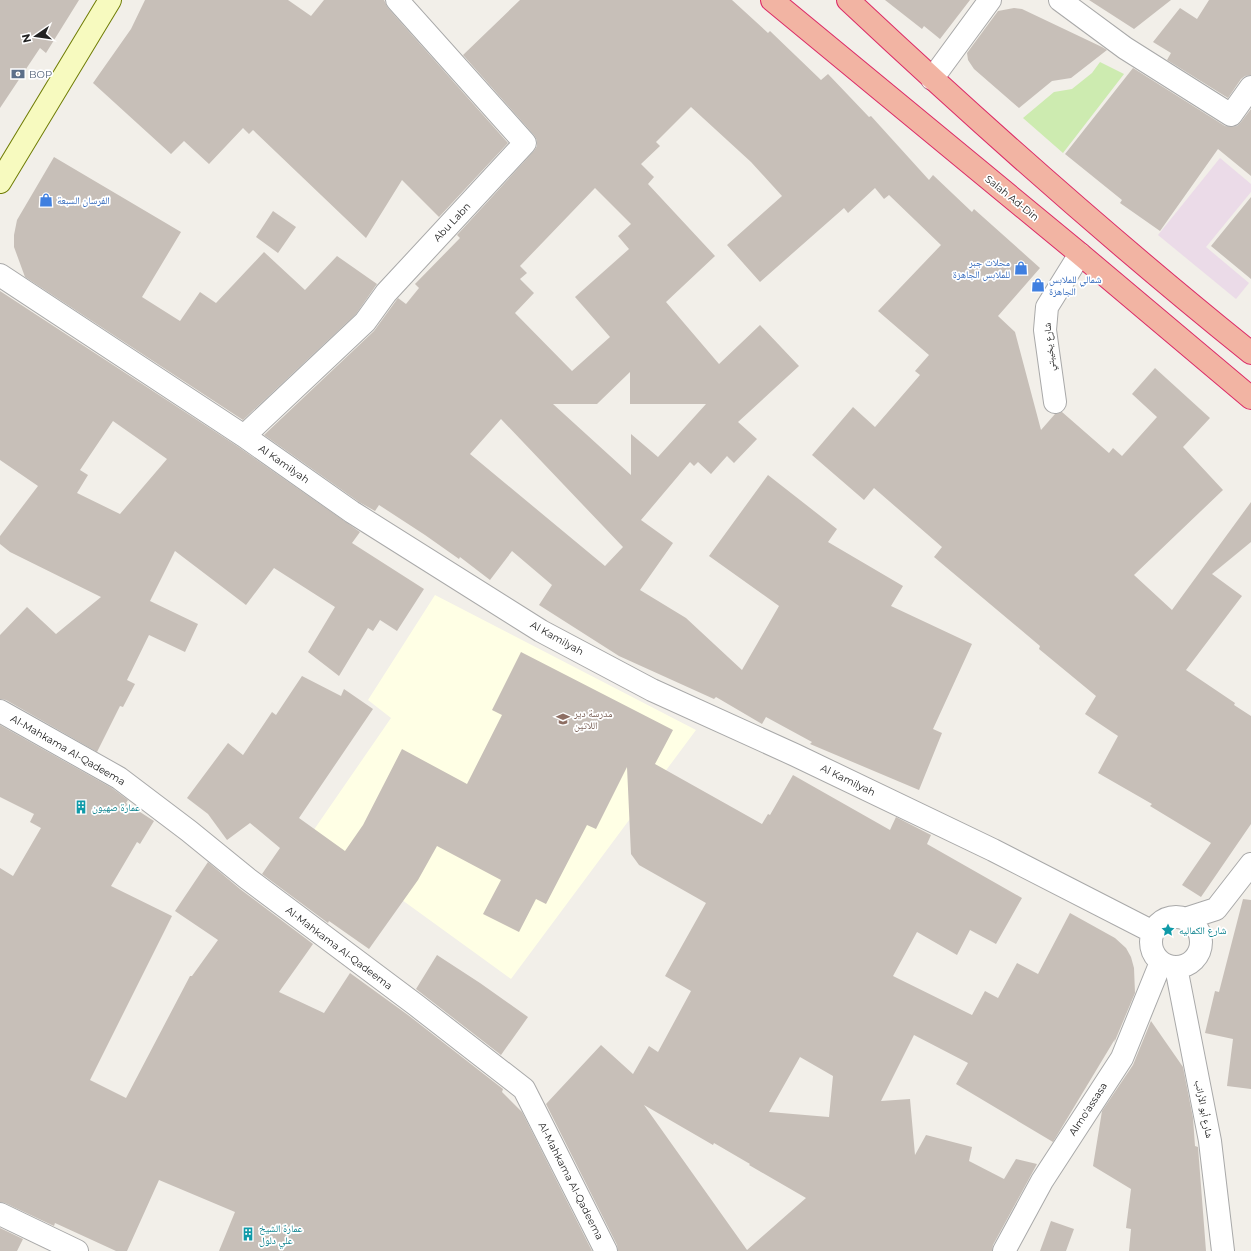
<svg xmlns="http://www.w3.org/2000/svg" width="1251" height="1251" font-family="Montserrat,'Noto Naskh Arabic',sans-serif">
<rect width="100%" height="100%" fill="#f2efe9"/>
<path fill="#ebdbe8" d="M 1220,158 L 1251,184 L 1251,192 L 1206,247 L 1249,283 L 1236,299 L 1158,235 Z"/>
<path fill="#ffffe5" d="M 435,595 L 696,730 L 511,979 L 311,834 L 391,718 L 368,700 Z"/>
<path fill="#cdebb0" d="M 1100,62 L 1124,74 L 1063,153 L 1023,118 L 1054,92 L 1072,89 L 1092,73 Z"/>
<path fill="#c7bfb8" fill-rule="evenodd" d="M 0,0 L 79,0 L 46,53 L 40,48 L 0,108 Z
M 145,0 L 288,0 L 311,16 L 324,0 L 384,0 L 388,8 L 508,143 L 439,217 L 402,180 L 366,238 L 253,130 L 249,134 L 243,128 L 209,164 L 184,141 L 171,154 L 93,83 L 131,29 Z
M 520,0 L 732,0 L 768,33 L 770,31 L 821,80 L 828,74 L 869,117 L 871,116 L 929,180 L 933,175 L 972,212 L 974,209 L 1040,268 L 998,316 L 1015,332 L 1041,430 L 1055,414 L 1062,412 L 1109,453 L 1113,448 L 1122,456 L 1157,417 L 1132,394 L 1155,368 L 1210,418 L 1183,447 L 1223,490 L 1134,575 L 1172,610 L 1251,502 L 1251,542 L 1212,574 L 1242,596 L 1186,670 L 1235,703 L 1234,705 L 1251,716 L 1251,824 L 1201,897 L 1182,885 L 1211,843 L 1150,806 L 1152,804 L 1098,773 L 1118,736 L 1085,714 L 1096,696 L 1039,649 L 1040,646 L 934,557 L 942,547 L 874,488 L 864,500 L 812,455 L 853,407 L 875,427 L 920,375 L 915,371 L 929,355 L 878,311 L 941,245 L 889,195 L 884,199 L 875,188 L 848,213 L 844,208 L 760,282 L 727,245 L 782,196 L 751,162 L 691,107 L 656,142 L 660,146 L 641,164 L 654,177 L 648,184 L 715,256 L 666,302 L 719,364 L 760,325 L 799,366 L 738,422 L 757,439 L 734,463 L 727,456 L 711,474 L 698,462 L 694,466 L 690,462 L 641,520 L 673,543 L 640,590 L 686,618 L 742,670 L 779,606 L 709,556 L 768,475 L 837,529 L 828,542 L 903,586 L 891,606 L 972,644 L 933,729 L 942,733 L 919,790 L 810,744 L 812,742 L 766,717 L 762,724 L 716,697 L 714,699 L 619,656 L 539,605 L 552,585 L 512,551 L 490,580 L 460,557 L 459,559 L 425,535 L 379,505 L 375,511 L 359,502 L 264,435 L 374,331 L 398,298 L 406,304 L 419,288 L 415,284 L 460,238 L 457,235 L 534,151 L 537,146 L 537,140 L 534,135 L 463,55 ZM 595,188 L 631,224 L 618,236 L 629,249 L 575,297 L 610,337 L 572,371 L 515,313 L 534,293 L 520,279 L 527,273 L 520,266 ZM 630,372 L 630,404 L 706,404 L 658,457 L 631,434 L 631,475 L 553,404 L 597,404 ZM 501,419 L 623,547 L 605,566 L 470,454 Z
M 885,0 L 970,0 L 940,39 L 924,26 L 922,29 Z
M 1089,0 L 1171,0 L 1134,29 Z
M 1209,0 L 1251,0 L 1251,75 L 1245,76 L 1241,79 L 1228,98 L 1167,60 L 1171,53 L 1153,42 L 1180,8 L 1197,19 Z
M 1014,8 L 1022,9 L 1102,47 L 1107,50 L 1071,78 L 1052,81 L 1019,108 L 974,69 L 968,60 L 967,53 L 998,11 Z
M 1133,68 L 1225,126 L 1231,127 L 1237,126 L 1241,122 L 1251,109 L 1251,176 L 1218,149 L 1160,231 L 1120,203 L 1122,200 L 1065,154 Z
M 54,157 L 181,232 L 142,297 L 180,321 L 200,292 L 216,303 L 264,252 L 305,290 L 337,256 L 377,284 L 356,314 L 243,420 L 25,277 L 14,247 L 14,235 L 17,220 Z
M 1251,197 L 1251,279 L 1211,246 Z
M 273,211 L 296,227 L 278,253 L 256,237 Z
M 0,291 L 237,446 L 360,532 L 352,543 L 424,589 L 397,631 L 380,620 L 373,631 L 368,628 L 339,676 L 308,652 L 335,607 L 274,568 L 246,605 L 175,551 L 150,601 L 198,624 L 185,652 L 149,635 L 127,680 L 135,684 L 123,707 L 120,706 L 97,752 L 6,700 L 0,699 L 0,635 L 27,607 L 56,634 L 101,597 L 10,552 L 0,544 L 0,536 L 38,486 L 0,460 ZM 113,421 L 167,459 L 120,514 L 77,493 L 88,475 L 80,470 Z
M 521,652 L 673,730 L 655,764 L 762,824 L 768,814 L 770,815 L 793,775 L 890,830 L 896,817 L 931,835 L 927,844 L 1022,898 L 996,944 L 970,930 L 957,955 L 917,932 L 893,976 L 972,1015 L 985,991 L 998,998 L 1017,963 L 1038,974 L 1070,913 L 1115,938 L 1126,948 L 1131,957 L 1134,968 L 1135,993 L 1114,1043 L 1115,1039 L 1053,1142 L 956,1084 L 968,1063 L 914,1035 L 881,1101 L 910,1099 L 915,1155 L 926,1135 L 972,1147 L 969,1161 L 1004,1179 L 1016,1159 L 1037,1164 L 993,1245 L 992,1251 L 618,1251 L 617,1245 L 546,1104 L 601,1045 L 633,1074 L 649,1046 L 658,1052 L 691,991 L 665,976 L 706,903 L 639,865 L 631,854 L 627,767 L 596,829 L 587,825 L 546,904 L 536,899 L 519,932 L 483,914 L 501,880 L 437,846 L 418,880 L 369,949 L 329,921 L 328,923 L 262,874 L 280,848 L 250,823 L 227,840 L 208,814 L 187,798 L 228,743 L 243,755 L 272,712 L 276,715 L 302,676 L 341,696 L 344,689 L 373,709 L 299,818 L 345,851 L 363,825 L 402,749 L 467,784 L 502,715 L 492,710 ZM 800,1057 L 833,1076 L 829,1117 L 769,1112 ZM 644,1105 L 713,1145 L 714,1143 L 750,1164 L 749,1165 L 806,1198 L 747,1250 Z
M 0,725 L 112,788 L 128,800 L 126,803 L 154,821 L 140,844 L 137,842 L 111,886 L 172,916 L 90,1080 L 126,1098 L 190,976 L 192,976 L 218,940 L 175,911 L 208,862 L 240,889 L 313,944 L 279,992 L 324,1013 L 350,973 L 408,1015 L 503,1089 L 502,1092 L 522,1112 L 592,1251 L 219,1251 L 235,1212 L 159,1180 L 127,1251 L 116,1251 L 55,1223 L 54,1226 L 5,1203 L 0,1202 L 0,868 L 13,876 L 41,828 L 30,822 L 34,814 L 0,797 Z
M 1243,899 L 1251,900 L 1251,1089 L 1227,1086 L 1233,1039 L 1205,1033 L 1215,991 L 1219,992 Z
M 437,955 L 480,983 L 528,1017 L 501,1055 L 416,989 Z
M 1151,1021 L 1183,1067 L 1193,1118 L 1195,1146 L 1198,1147 L 1206,1251 L 1129,1251 L 1131,1229 L 1126,1228 L 1131,1189 L 1093,1166 L 1102,1111 L 1133,1065 Z
M 1051,1221 L 1074,1229 L 1066,1251 L 1040,1251 Z
M 0,1228 L 23,1239 L 17,1251 L 0,1251 Z"/>
<g fill="none" stroke-linecap="round" stroke-linejoin="round">
<g stroke="#a9a9a9" stroke-width="24">
<path id="minor" d="M 1060,0 L 1125,48 L 1231,115 L 1251,87
M 932,79 L 990,0
M 0,275 L 244,436 L 352,512 L 541,631 L 652,690 L 795,755 L 993,850 L 1153,932
M 1055,402 L 1045,330 L 1047,307 L 1080,254
M 244,436 L 365,322 L 386,293 L 525,143 L 397,0
M 0,711 L 119,778 L 189,831 L 248,879 L 416,1005 L 524,1089 L 606,1251
M1151 942a25 25 0 1 1 50 0a25 25 0 1 1-50 0Z
M 1185,919 L 1216,909 L 1251,864
M 1176,967 L 1210,1141 L 1223,1251
M 0,1214 L 77,1251
M 1004,1251 L 1042,1181 L 1122,1058 L 1161,962"/>
</g>
<g stroke="#707d05" stroke-width="24">
<path id="secondary" d="M 0,182 L 110,0"/>
</g>
<g stroke="#dc2a67" stroke-width="24">
<path id="trunk" d="M 772,0 L 1080,254 L 1251,398
M 848,0 C 978,122 1112,241 1251,353"/>
</g>
<use href="#minor" stroke="#fff" stroke-width="22"/>
<use href="#secondary" stroke="#f7fabf" stroke-width="22"/>
<use href="#trunk" stroke="#f2b4a3" stroke-width="22"/>
</g>
<defs>
<g id="bank-bare" transform="scale(1.08)"><path d="M-6-4H6V4H-6ZM0-2.3a2.3 2.3 0 1 0 0 4.6a2.3 2.3 0 1 0 0-4.6Z" fill="#5c6f8a" stroke="#fff" stroke-width="2.5" paint-order="stroke"/></g>
<g id="shop-bare" transform="scale(1.08)"><path d="M-5-2.5h2.3a2.7 3.5 0 0 1 5.4 0H5L5.5 6h-11ZM-1.5-2.5h3a1.5 2.3 0 0 0-3 0Z" fill="#3f7fe0" stroke="#fff" stroke-width="2.5" paint-order="stroke"/></g>
<g id="school-bare" transform="scale(1.08)"><path d="M0-5L7-2L0 1L-7-2ZM-4 1L0 2.5L4 1V4Q0 6-4 4Z" fill="#8d6e63" stroke="#fff" stroke-width="2.5" paint-order="stroke"/></g>
<g id="building-bare" transform="scale(1.08)"><path d="M-4-6H4V6H1V3H-1V6H-4ZM-2.5-4.3h1.7v1.8h-1.7ZM.8-4.3h1.7v1.8H.8ZM-2.5-1h1.7V.8h-1.7ZM.8-1h1.7V.8H.8Z" fill="#0f9aa8" stroke="#fff" stroke-width="2.5" paint-order="stroke"/></g>
<g id="sight-bare" transform="scale(1.08)"><path d="M0-6L1.8-2.2L6-1.7L2.9 1.2L3.7 5.4L0 3.3L-3.7 5.4L-2.9 1.2L-6-1.7L-1.8-2.2Z" fill="#0f9aa8" stroke="#fff" stroke-width="2.5" paint-order="stroke"/></g>
</defs>
<g fill-rule="evenodd">
<use href="#bank-bare" x="18" y="74"/>
<use href="#shop-bare" x="46" y="200"/>
<use href="#shop-bare" x="1021" y="268"/>
<use href="#shop-bare" x="1038" y="285"/>
<use href="#school-bare" x="563" y="719"/>
<use href="#building-bare" x="81" y="807"/>
<use href="#sight-bare" x="1168" y="930"/>
<use href="#building-bare" x="248" y="1234"/>
</g>
<g text-anchor="middle" dominant-baseline="central" stroke-width="3.5" stroke-linejoin="round" paint-order="stroke">
<g font-size="10" fill="#4e5e75" stroke="#fff" text-anchor="start">
<text x="29" y="74">BOP</text>
</g>
<g font-size="10" fill="#222" stroke="#fff">
<text transform="translate(1012 198) rotate(39)">Salah Ad-Din</text>
<text transform="translate(452 222) rotate(-47)">Abu Labn</text>
<text transform="translate(1049 347) rotate(-95)">شارع يخيبتي</text>
<text transform="translate(284 464) rotate(35)">Al Kamilyah</text>
<text transform="translate(557 638) rotate(29)">Al Kamilyah</text>
<text transform="translate(68 750) rotate(30)">Al-Mahkama Al-Qadeema</text>
<text transform="translate(848 780) rotate(26)">Al Kamilyah</text>
<text transform="translate(339 948) rotate(37)">Al-Mahkama Al-Qadeema</text>
<text transform="translate(1088 1109) rotate(-57)">Almo'assasa</text>
<text transform="translate(1204 1109) rotate(79)">شارع أبو الأرانب</text>
<text transform="translate(571 1181) rotate(63)">Al-Mahkama Al-Qadeema</text>
</g>
<g font-size="10" fill="#366cbe" stroke="#fff" text-anchor="start">
<text x="57" y="200">الفرسان السبعة</text>
<text x="1010" y="262" text-anchor="end">محلات جبر<tspan x="1010" dy="12">للملابس الجاهزة</tspan></text>
<text x="1049" y="279">شمالي للملابس<tspan x="1049" dy="12">الجاهزة</tspan></text>
</g>
<g font-size="10" fill="#785e54" stroke="#fff" text-anchor="start">
<text x="574" y="713">مدرسة دير<tspan x="574" dy="12">اللاتين</tspan></text>
</g>
<g font-size="10" fill="#0d838f" stroke="#fff" text-anchor="start">
<text x="92" y="807">عمارة صهيون</text>
<text x="1179" y="930">شارع الكماليه</text>
<text x="259" y="1228">عمارة الشيخ<tspan x="259" dy="12">علي دلول</tspan></text>
</g>
</g>
<g transform="translate(36 36) rotate(257)" stroke="#ffffff" stroke-width="3" paint-order="stroke">
<path d="M0-3L7 15L0 10L-7 15Z" fill="#222222"/>
<text y="-6" font-size="11" font-weight="bold" text-anchor="middle" fill="#222222">N</text>
</g>
</svg>
